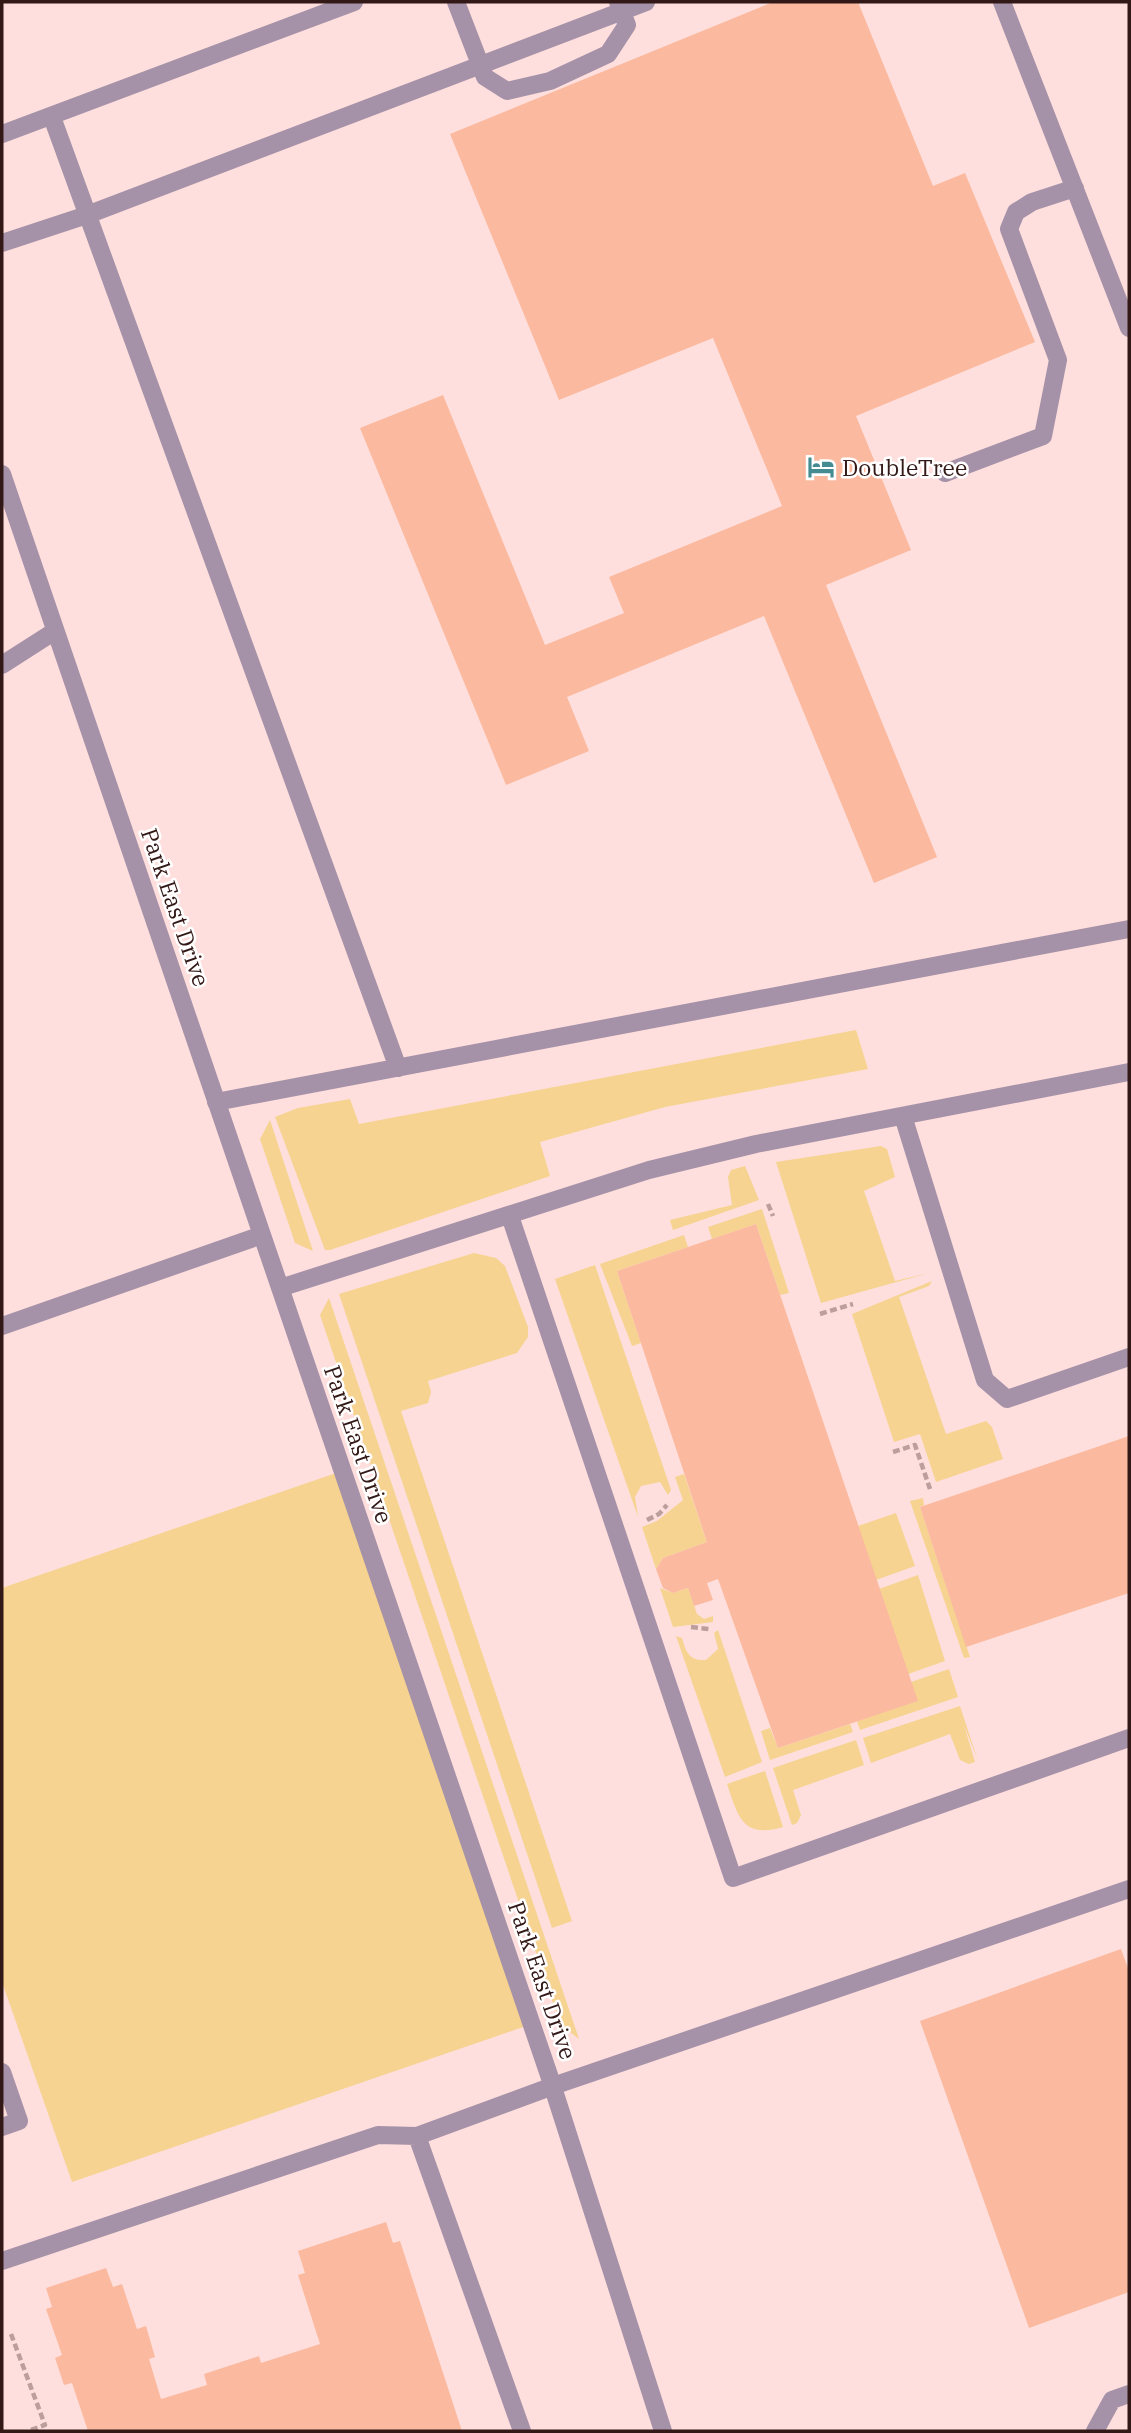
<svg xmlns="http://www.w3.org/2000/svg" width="1131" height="2433" font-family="'IBM Plex Serif',serif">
<rect width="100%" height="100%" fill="#fedfdd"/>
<path fill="#f6d390" d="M 856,1030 L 868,1069 L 665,1107 L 540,1142 L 550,1176 L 330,1250 L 325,1250 L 275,1117 L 298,1108 L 350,1099 L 359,1124 Z
M 270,1120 L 313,1251 L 295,1243 L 260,1139 Z
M 881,1146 L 887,1149 L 895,1177 L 864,1191 L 895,1281 L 929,1273 L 821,1303 L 776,1162 Z
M 745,1166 L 759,1200 L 673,1230 L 670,1220 L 732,1205 L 728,1177 L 731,1170 Z
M 762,1209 L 789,1293 L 780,1295 L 756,1224 L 712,1239 L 708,1227 Z
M 684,1235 L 688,1247 L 617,1271 L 641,1343 L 632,1346 L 600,1264 Z
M 474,1253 L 496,1258 L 505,1266 L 528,1327 L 528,1337 L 517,1353 L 428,1381 L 431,1392 L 428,1403 L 401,1411 L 572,1921 L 552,1928 L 339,1294 Z
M 595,1265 L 671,1490 L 668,1495 L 660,1482 L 641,1486 L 635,1497 L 638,1517 L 556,1282 L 555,1279 Z
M 932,1281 L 929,1286 L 899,1297 L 946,1434 L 986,1421 L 992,1427 L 1003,1459 L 936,1482 L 920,1434 L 894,1442 L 852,1314 Z
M 329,1298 L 579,2039 L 566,2029 L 555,2009 L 320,1315 Z
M 342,1471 L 532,2024 L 72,2182 L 2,1982 L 2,1588 Z
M 684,1474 L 707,1542 L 663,1558 L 656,1569 L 642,1527 L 657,1521 L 683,1500 L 675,1477 Z
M 923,1498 L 924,1505 L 920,1507 L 970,1657 L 964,1658 L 910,1501 Z
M 896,1513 L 915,1566 L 876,1580 L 858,1526 Z
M 918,1575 L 945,1661 L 908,1674 L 879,1589 Z
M 660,1588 L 673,1593 L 688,1588 L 697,1614 L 704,1619 L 713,1616 L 713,1622 L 673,1627 Z
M 718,1630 L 762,1762 L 725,1777 L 676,1636 L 682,1638 C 686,1652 689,1661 706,1660 L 718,1649 L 714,1633 Z
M 949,1669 L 958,1697 L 860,1730 L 857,1721 L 917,1701 L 911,1682 Z
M 960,1706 L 978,1761 L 964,1725 L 975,1762 L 969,1764 L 960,1760 L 950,1734 L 871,1763 L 863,1738 Z
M 850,1724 L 853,1732 L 770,1760 L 761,1731 L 770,1728 L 778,1748 Z
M 856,1740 L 864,1765 L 793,1790 L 801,1815 L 797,1823 L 792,1825 L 773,1768 Z
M 765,1771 L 783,1827 C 742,1839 738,1816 727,1784 Z"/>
<path fill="#fbba9f" d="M 773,2 L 858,2 L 933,186 L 965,173 L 1035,342 L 856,416 L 911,550 L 826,585 L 937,857 L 874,883 L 764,616 L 567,697 L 589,751 L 506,785 L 360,428 L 443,395 L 545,645 L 624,613 L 609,577 L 782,506 L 713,338 L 559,400 L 450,134 Z
M 756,1224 L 918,1701 L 778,1748 L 718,1579 L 707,1583 L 713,1600 L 694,1606 L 688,1588 L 673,1593 L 663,1588 L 656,1569 L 663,1558 L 707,1542 L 617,1271 Z
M 1129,1436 L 1129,1593 L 966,1647 L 920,1507 Z
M 1121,1949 L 1129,1971 L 1129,2292 L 1029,2328 L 920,2021 Z
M 386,2222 L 393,2243 L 400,2241 L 462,2431 L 88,2431 L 72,2383 L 64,2385 L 55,2358 L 62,2355 L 46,2309 L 52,2307 L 46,2288 L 106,2268 L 113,2287 L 122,2284 L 137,2329 L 146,2326 L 155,2357 L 149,2359 L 161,2399 L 207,2385 L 204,2374 L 259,2356 L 261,2363 L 320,2344 L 298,2275 L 305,2273 L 298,2251 Z"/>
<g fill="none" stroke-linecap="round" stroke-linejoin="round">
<path stroke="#bc9f9d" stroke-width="4.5" stroke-dasharray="7 3.5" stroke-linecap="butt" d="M 768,1204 L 773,1216
M 820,1314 L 853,1304
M 893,1452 L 915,1445 L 930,1489
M 647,1520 L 659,1514 L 667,1505
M 691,1627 L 709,1629
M 11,2334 L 45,2425 L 28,2431"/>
<path stroke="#a692a8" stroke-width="18" d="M 456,2 L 485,77 L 507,91 L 550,81 L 608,54 L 627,25 L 618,2
M 1002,2 L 1129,328
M 52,117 L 398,1068
M 2,134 L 354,2
M 2,243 L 87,215 L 646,2
M 945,473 L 1043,436 L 1058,360 L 1009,229 L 1016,212 L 1032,202 L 1075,188
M 2,474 L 549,2075 L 663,2431
M 2,665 L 55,631
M 216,1102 L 1129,929
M 903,1116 L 985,1380 L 1007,1399 L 1129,1357
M 510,1216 L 733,1878 L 1129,1738
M 280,1288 L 649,1170 L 756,1144 L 1129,1072
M 2,1326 L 262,1235
M 2,2072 L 19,2121 L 2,2127
M 417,2136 L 522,2431
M 2,2261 L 378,2135 L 417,2136 L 553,2086 L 1129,1889
M 1095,2431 L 1112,2400 L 1129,2394"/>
</g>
<defs>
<g id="hotel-bare" transform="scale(2.1)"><path d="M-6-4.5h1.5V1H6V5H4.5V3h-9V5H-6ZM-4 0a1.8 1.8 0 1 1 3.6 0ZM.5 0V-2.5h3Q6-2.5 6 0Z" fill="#448b92" stroke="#fff" stroke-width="2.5" paint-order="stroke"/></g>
</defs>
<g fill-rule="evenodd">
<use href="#hotel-bare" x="821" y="467"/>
</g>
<g text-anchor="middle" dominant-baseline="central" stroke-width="5" stroke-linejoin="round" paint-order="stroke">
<g font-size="23" fill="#321816" stroke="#fff" text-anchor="start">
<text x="842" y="467">DoubleTree</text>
</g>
<g font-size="23" fill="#321816" stroke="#fff">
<text transform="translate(176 907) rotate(71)">Park East Drive</text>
<text transform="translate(359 1444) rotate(71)">Park East Drive</text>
<text transform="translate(543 1980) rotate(71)">Park East Drive</text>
</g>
</g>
<rect width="1131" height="2433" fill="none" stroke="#321816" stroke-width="7"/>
</svg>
